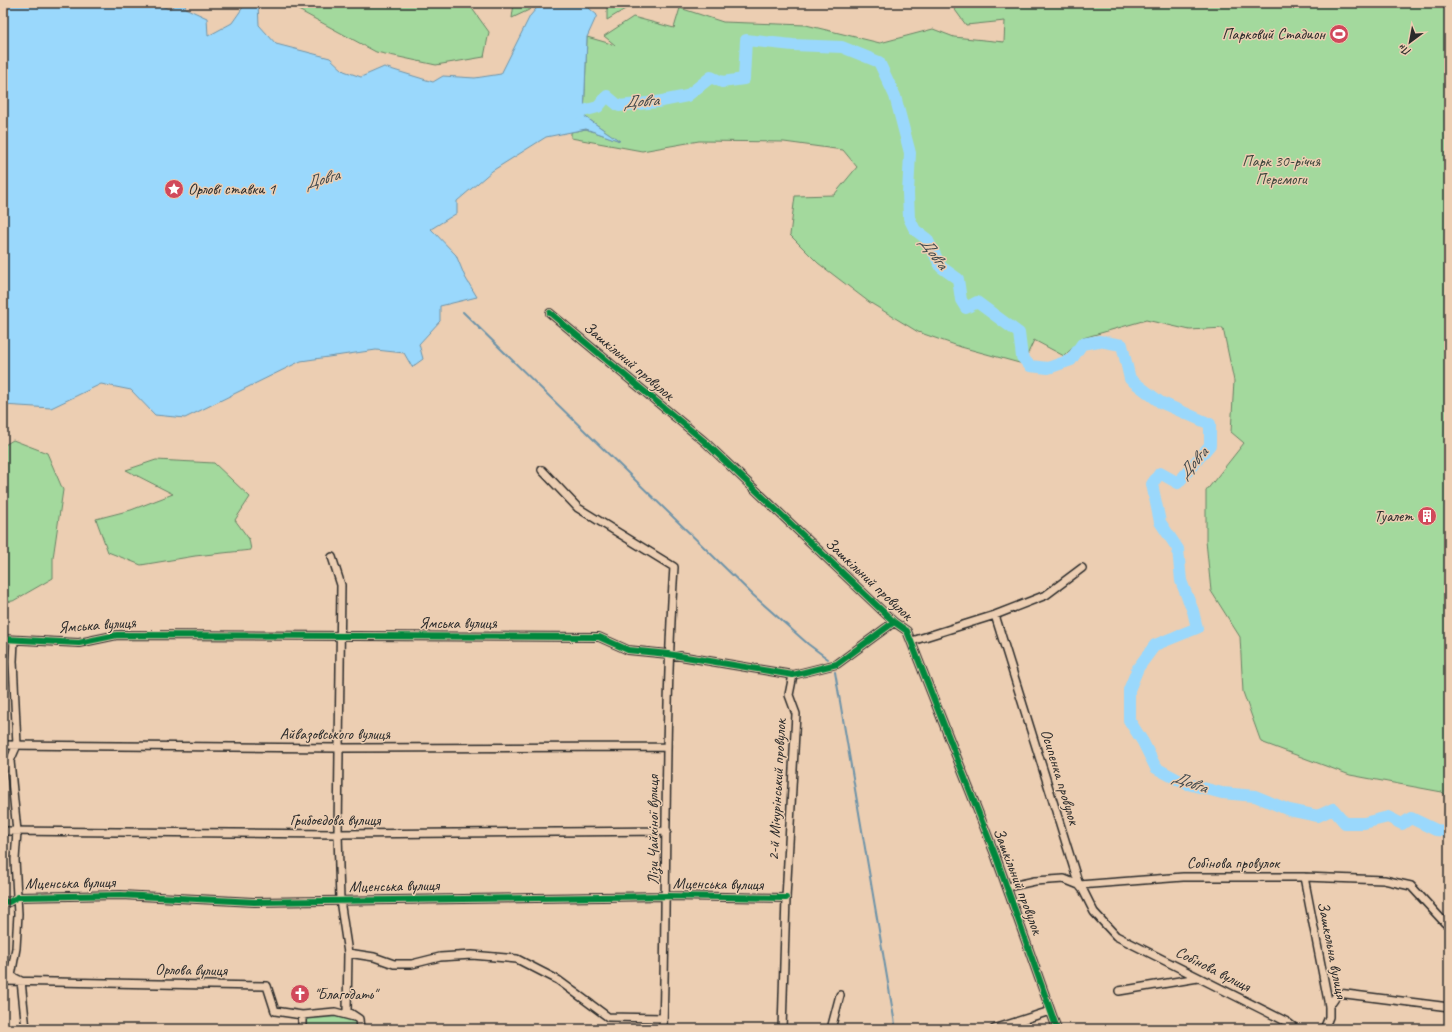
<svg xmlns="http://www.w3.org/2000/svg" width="1452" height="1032" font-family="Caveat,sans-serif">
<rect width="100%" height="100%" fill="#ecceb2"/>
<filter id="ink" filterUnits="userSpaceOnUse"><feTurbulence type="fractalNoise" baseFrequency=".025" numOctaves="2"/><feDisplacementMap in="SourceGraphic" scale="8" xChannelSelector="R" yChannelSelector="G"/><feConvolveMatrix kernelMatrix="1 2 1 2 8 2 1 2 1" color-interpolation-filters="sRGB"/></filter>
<g filter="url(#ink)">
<path fill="#e5c0a7" d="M 619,1026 L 654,1028 L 654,1029 L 619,1029 Z"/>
<path fill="#a3d99d" stroke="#678264" d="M 289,3 L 468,3 L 489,32 L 484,57 L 436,65 L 376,52 L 291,6 Z
M 514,3 L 534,3 L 529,10 L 512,18 Z
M 607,3 L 635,3 L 607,20 Z
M 950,3 L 1449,3 L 1449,798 L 1442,792 L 1350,775 L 1261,742 L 1243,692 L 1240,637 L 1211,591 L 1206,541 L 1206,491 L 1244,443 L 1231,432 L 1234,381 L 1223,328 L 1190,330 L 1146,320 L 1083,338 L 1064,356 L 1034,340 L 1023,364 L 961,347 L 918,332 L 869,302 L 818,263 L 790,235 L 795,196 L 834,195 L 857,167 L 843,150 L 784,142 L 699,141 L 642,151 L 571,138 L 571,132 L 586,129 L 618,140 L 584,116 L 587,37 L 615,45 L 604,36 L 633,17 L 674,28 L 680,8 L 723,22 L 806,25 L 880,43 L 933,29 L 954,37 L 1004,42 L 1005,21 L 966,25 Z
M 13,440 L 47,453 L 63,490 L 53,558 L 53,578 L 13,601 L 3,602 L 3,446 Z
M 156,460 L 214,463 L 250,497 L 235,520 L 249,539 L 251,550 L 195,556 L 141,565 L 108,552 L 96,519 L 131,510 L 173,494 L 126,470 Z
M 335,1012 L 359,1019 L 360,1029 L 302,1029 L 302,1015 Z"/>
<path fill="#9ad8fc" stroke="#6e93a8" d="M 3,3 L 154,3 L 169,9 L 177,3 L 186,3 L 185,8 L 207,18 L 208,36 L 232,23 L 246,3 L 258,3 L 259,25 L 276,44 L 330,58 L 344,71 L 361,77 L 384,67 L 433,82 L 443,76 L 475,78 L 501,74 L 530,16 L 541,3 L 583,3 L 597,15 L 587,37 L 584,116 L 620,141 L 586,129 L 546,137 L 492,171 L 457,201 L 457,213 L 431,229 L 456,255 L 465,277 L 477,297 L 440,306 L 440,321 L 419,344 L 423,359 L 412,367 L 404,353 L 376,350 L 301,361 L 185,418 L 155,415 L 131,390 L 101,384 L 51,408 L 3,405 Z"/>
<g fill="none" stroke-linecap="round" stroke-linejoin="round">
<path stroke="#6e93a8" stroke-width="2" d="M 463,312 L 753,595 L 808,644 L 828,659
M 835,672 L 895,1024 L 894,1029"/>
<path stroke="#9ad8fc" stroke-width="12" d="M 568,115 L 598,107 L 607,96 L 619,106 L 657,102 L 687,96 L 711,77 L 722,82 L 744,79 L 746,40 L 793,45 L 842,47 L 879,62 L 895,96 L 910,153 L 908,193 L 909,218 L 915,230 L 927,239 L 941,267 L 958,279 L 961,300 L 966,308 L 977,302 L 1019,333 L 1022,357 L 1030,366 L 1048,368 L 1071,360 L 1082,344 L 1099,341 L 1122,345 L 1130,379 L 1160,402 L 1210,424 L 1210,445 L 1178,483 L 1160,473 L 1152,484 L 1160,522 L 1178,549 L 1181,581 L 1193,611 L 1197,628 L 1155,645 L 1138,668 L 1129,690 L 1129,720 L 1143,742 L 1156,768 L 1184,783 L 1222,793 L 1255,796 L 1289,810 L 1318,816 L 1333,809 L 1345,823 L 1364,823 L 1388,817 L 1402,824 L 1411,818 L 1436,830 L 1446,831 L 1449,835"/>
<g stroke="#2b2b2b" stroke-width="10">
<path id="minor" d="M 550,313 L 704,441 L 894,622 L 907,631 L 996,857 L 1057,1029
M 542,470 L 578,508 L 674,567 C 664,720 667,875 663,1029
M 332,557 L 341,585 L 338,834 L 340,900 L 348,953 L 347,1011 L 359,1019 L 360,1029
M 995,615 L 1079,885 L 1083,890 L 1094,912 L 1116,936 L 1287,1022 L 1296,1029
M 3,639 L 79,643 L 117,635 L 599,637 L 628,650 L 668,654 L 793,675 L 837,664 L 894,622
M 14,641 L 13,661 L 17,745 L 10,761 L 17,831 L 15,860 L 18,914 L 16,948 L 11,976 L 21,981 L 26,1029
M 912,641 L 995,615 L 1046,595 L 1082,568
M 3,745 L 339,748 L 667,747
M 3,831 L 338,834 L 667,831
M 1304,877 L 1329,1006 L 1329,1017 L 1324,1029
M 1007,887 L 1035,881 L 1064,879 L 1079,885 L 1183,877 L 1304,877 L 1384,880 L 1411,886 L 1445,923
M 3,901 L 9,902 L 18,897 L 121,895 L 254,902 L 667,896 L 786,898
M 348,953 L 374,957 L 394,964 L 412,964 L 440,957 L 472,955 L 517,959 L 558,980 L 608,1017 L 663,1018
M 3,981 L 267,986 L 275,1011 L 302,1015 L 335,1012 L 354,1017
M 1119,991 L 1198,978
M 1329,1006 L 1338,993 L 1449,1007
M 302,1015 L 302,1029
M 782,1029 L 786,898 L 796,714 L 789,695 L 793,675
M 831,1029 L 840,995
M 994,1029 L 1050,1011"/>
</g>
<use href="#minor" stroke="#ecceb2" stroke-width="7"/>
<g stroke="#ecceb2" stroke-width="8">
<path id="cycleway" d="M 550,313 L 704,441 L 894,622 L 907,631 L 996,857 L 1057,1029
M 3,639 L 79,643 L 117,635 L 599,637 L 628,650 L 668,654 L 793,675 L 837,664 L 894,622
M 3,901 L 9,902 L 18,897 L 121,895 L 254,902 L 667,896 L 786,898"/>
</g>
<use href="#cycleway" stroke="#00873e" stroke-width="6"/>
</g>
</g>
<defs>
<g id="stadium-disc" transform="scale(1)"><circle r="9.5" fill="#d1495b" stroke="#ecceb2"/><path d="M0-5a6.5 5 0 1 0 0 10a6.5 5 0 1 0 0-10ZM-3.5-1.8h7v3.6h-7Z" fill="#fff"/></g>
<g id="sight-disc" transform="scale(1)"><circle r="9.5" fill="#d1495b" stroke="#ecceb2"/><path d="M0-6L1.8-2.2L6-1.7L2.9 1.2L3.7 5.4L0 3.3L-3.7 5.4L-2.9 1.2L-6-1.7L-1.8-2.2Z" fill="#fff"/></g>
<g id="building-disc" transform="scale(1)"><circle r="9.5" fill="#d1495b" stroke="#ecceb2"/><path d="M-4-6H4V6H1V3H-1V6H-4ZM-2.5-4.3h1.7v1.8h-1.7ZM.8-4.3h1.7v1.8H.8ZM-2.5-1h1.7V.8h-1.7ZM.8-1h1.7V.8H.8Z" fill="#fff"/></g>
<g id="church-disc" transform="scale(1)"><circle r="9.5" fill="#d1495b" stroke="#ecceb2"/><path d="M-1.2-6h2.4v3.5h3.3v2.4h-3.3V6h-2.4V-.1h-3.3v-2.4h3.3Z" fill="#fff"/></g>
</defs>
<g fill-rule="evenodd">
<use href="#stadium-disc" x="1339" y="34"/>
<use href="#sight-disc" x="174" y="189"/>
<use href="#building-disc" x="1427" y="516"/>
<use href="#church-disc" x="300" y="994"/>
</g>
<g text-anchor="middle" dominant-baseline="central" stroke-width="3" stroke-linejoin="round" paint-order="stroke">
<g font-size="16" fill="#2b2b2b" stroke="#ecceb2" text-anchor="end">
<text x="1325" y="34">Парковий Стадион</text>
<text x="188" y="189" text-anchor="start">Орлові ставки 1</text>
<text x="1413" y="516">Туалет</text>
<text x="314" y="994" text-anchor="start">"Благодать"</text>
</g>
<g font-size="16" fill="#3d453c" stroke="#ecceb2">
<text x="1281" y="161">Парк 30-річчя<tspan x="1281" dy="18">Перемоги</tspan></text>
</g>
<g font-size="16" fill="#2b2b2b" stroke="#ecceb2">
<text transform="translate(629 361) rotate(40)">Зашкільний провулок</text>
<text transform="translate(869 579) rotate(43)">Зашкільний провулок</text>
<text x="458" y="623">Ямська вулиця</text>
<text transform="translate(97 625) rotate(-4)">Ямська вулиця</text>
<text x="335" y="734">Айвазовського вулиця</text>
<text transform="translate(1060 777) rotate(73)">Осипенка провулок</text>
<text transform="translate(777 790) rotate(-87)">2-й Мічурінський провулок</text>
<text x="335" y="820">Грибоєдова вулиця</text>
<text transform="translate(653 830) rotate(-90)">Лізи Чайкіної вулиця</text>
<text x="1233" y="863">Собінова провулок</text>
<text transform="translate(1018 881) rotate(69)">Зашкільний провулок</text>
<text transform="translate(70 883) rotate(-1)">Мценська вулиця</text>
<text transform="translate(718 884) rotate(1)">Мценська вулиця</text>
<text transform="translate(394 886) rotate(-1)">Мценська вулиця</text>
<text transform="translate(1332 950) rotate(79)">Зашкольна вулиця</text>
<text transform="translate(1213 969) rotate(27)">Собінова вулиця</text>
<text transform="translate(191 970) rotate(1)">Орлова вулиця</text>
</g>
<g font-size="17" font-style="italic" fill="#3c454a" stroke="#ecceb2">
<text transform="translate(641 101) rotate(-4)">Довга</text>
<text transform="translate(322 179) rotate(-16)">Довга</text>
<text transform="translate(934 253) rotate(53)">Довга</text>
<text transform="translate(1193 463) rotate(-49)">Довга</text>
<text transform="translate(1190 782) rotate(20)">Довга</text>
</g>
</g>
<rect width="1452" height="1032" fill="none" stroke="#ecceb2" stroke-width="16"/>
<rect x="8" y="8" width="1436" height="1016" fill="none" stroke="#2b2b2b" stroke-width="1.5" filter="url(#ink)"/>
<g transform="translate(1410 42) rotate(212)" stroke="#ecceb2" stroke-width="3" paint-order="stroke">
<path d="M0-3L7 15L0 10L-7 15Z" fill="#2b2b2b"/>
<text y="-6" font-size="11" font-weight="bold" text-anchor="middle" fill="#2b2b2b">Пн</text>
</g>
</svg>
